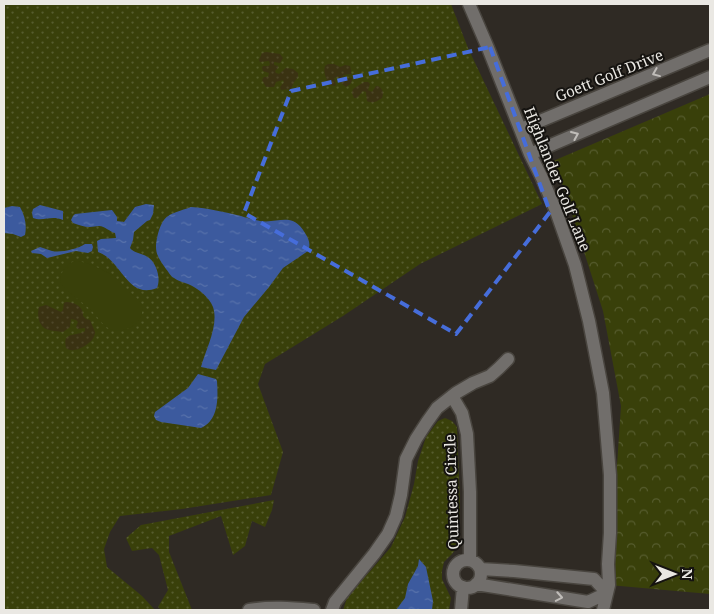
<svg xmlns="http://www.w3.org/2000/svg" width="714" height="614" font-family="'Noto Serif',serif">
<defs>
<pattern id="grass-dots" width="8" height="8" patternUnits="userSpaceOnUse" patternTransform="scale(1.25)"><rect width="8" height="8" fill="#39400a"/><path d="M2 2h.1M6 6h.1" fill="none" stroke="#565c2e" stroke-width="1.8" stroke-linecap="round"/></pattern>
<pattern id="forest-crowns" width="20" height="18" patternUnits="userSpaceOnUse" patternTransform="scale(1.25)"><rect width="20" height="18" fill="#39400a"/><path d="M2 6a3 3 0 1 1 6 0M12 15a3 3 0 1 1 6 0" fill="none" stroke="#565c2e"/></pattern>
<pattern id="sand-dots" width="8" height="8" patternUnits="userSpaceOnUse" patternTransform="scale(1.25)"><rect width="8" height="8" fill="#3a3212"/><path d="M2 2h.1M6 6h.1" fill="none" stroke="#4d4629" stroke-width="1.8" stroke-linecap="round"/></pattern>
<pattern id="water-ripples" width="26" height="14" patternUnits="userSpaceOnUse" patternTransform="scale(1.25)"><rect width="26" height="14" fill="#3c5a9e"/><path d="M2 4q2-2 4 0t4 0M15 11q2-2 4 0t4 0" fill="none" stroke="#5872ab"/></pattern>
</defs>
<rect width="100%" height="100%" fill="#2f2a24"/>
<path fill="url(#grass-dots)" d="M 4,4 L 451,4 L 468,48 L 542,204 L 420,264 L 343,316 L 265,364 L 258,384 L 283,452 L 271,495 L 182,509 L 120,516 L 110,532 L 104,549 L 107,567 L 142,596 L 155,610 L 4,610 Z
M 445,418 L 452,421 L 457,427 L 460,505 L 458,546 L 452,554 L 444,562 L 442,571 L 442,579 L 451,598 L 449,610 L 343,610 L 348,595 L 372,569 L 391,547 L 405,517 L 414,484 L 418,461 L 426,437 L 438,421 Z
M 274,500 L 272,510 L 265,527 L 252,521 L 245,546 L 233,555 L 221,516 L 169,536 L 169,552 L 192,610 L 161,610 L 158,607 L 168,590 L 159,555 L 152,548 L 132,551 L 126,538 L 141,525 Z"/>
<path fill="url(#forest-crowns)" d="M 710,94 L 710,594 L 609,585 L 621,406 L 603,311 L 561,180 L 553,161 Z"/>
<path fill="url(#sand-dots)" d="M 266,52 L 280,54 L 283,58 L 280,63 L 274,62 L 274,65 L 278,66 L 278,68 L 275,71 L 276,73 L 279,74 L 286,68 L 293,69 L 298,73 L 298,77 L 294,82 L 291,89 L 281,90 L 280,87 L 284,82 L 283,80 L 276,82 L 274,87 L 266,87 L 262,80 L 264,77 L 268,77 L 269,73 L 263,71 L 262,68 L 263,66 L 269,66 L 270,64 L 269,61 L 260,62 L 259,60 L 262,53 Z
M 328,64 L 334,64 L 340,67 L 345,65 L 350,66 L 351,70 L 351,74 L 343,75 L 344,78 L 352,78 C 352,83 351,84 346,87 L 342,84 L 338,77 L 334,78 L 336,85 L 335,86 L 330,85 C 326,79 323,73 325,66 Z
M 364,82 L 368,82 L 370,84 L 368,90 L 372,92 L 376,86 L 378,86 C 383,89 384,93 382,98 C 376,102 373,104 367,101 L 366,92 L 363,91 L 357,98 L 354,98 L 352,93 L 353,89 Z
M 66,302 C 74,302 84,307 83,316 L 86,319 L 90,320 L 95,332 C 95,334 94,337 92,340 C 86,346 74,354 66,348 C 62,331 76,337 85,331 L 85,328 L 84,328 L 78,329 L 76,327 L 78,322 L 76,320 L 71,319 L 70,327 L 63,332 C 58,331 51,331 46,329 C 38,325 37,314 39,307 L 46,305 L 61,312 L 63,310 L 64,303 Z"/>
<path fill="#39400a" d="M 76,261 C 85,261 107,271 114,277 C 120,281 123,287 128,291 C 133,296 141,299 142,307 C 145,323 124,335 110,329 C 103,326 97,316 91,310 C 82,301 67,293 60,282 C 60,273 66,263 76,261 Z"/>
<path fill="url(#water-ripples)" d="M 146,204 L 154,205 L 153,214 L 150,220 L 147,221 L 134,232 L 133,240 L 130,248 C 135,254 143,253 149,258 C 157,264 161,279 157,288 C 127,300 122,260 98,252 L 97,241 L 101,239 L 116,238 L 115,233 C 110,232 105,226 99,226 C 96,226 93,227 90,227 C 84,227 79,225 73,223 L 71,220 L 73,216 L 75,214 L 112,210 L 117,217 L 117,221 L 124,222 L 135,207 Z
M 40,205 L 63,211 L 63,220 C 51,215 43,222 33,218 L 32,213 L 33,209 Z
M 12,206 L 20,207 C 25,216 27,225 25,235 L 21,237 L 13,234 L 4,233 L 4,208 Z
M 191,207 C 208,208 224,212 241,216 C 247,218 253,220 260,221 C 278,224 292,211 305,233 C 309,239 311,245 308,251 L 283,268 L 269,287 L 244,317 L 216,370 L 201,367 C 206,349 219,325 213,307 C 209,297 198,288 188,284 C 183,282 178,281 174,278 C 170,276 169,272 166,269 C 158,257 154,253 157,238 C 163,213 169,215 191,207 Z
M 85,244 L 92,244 L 93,247 L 92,251 L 88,253 L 76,251 L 47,258 L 41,254 L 32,253 L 31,251 L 40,247 C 44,248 48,250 52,251 C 60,253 78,249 85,244 Z
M 198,374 L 216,379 L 217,381 C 218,398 219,420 201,428 L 161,422 L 156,420 L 154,416 L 155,412 L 188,388 Z
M 419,559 L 426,567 L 433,601 L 432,610 L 396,610 L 405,598 L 408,584 L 418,566 Z"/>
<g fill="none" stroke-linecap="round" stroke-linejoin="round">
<g stroke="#49453f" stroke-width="15">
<path id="minor" d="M 469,4 L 488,48 L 530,154 L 542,178 L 556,211 L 575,265 L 589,321 L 603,393 L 610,475 L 610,533 L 608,564 L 609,585 L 603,610
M 521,129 L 710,50
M 530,154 L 710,77
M 452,396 L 462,413 L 467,434 L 470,492 L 470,560
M453 574a14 14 0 1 1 28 0a14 14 0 1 1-28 0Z
M 476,584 L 588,602 L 607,593 L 594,579 L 514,571 L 480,569
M 249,610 C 271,606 292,608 314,610
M 332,610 L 335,602 L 374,554 L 388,534 L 396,516 L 401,495 L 406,459 L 416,439 L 427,422 L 437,408 L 456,393 L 473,383 L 490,376 L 499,368 L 508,359
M 461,610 L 463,587"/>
</g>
<use href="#minor" stroke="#716e6b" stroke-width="12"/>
</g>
<defs><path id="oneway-chevron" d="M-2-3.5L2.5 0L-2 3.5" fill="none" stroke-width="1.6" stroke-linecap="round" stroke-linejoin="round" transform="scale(1.25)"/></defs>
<g stroke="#c0bdb9">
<use href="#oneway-chevron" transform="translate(656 73) rotate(158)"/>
<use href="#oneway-chevron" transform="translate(575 135) rotate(-23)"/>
<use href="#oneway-chevron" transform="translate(559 597) rotate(10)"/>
</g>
<path fill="none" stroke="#466dda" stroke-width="4" stroke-dasharray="10 6" stroke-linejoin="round" d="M 490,47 L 550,212 L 456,334 L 244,213 L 291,91 Z"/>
<g text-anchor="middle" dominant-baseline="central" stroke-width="4" stroke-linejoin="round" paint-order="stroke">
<g font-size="15" fill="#eae8e3" stroke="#151310">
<text transform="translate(609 75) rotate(-22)">Goett Golf Drive</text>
<text transform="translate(558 179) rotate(68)">Highlander Golf Lane</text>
<text transform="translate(451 492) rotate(-92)">Quintessa Circle</text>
</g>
</g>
<rect width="714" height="614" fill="none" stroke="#eae8e3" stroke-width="10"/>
<g transform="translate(674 574) rotate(90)" stroke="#151310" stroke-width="4" paint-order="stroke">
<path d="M0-4L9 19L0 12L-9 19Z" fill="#eae8e3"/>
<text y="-8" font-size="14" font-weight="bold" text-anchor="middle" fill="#eae8e3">N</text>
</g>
</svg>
